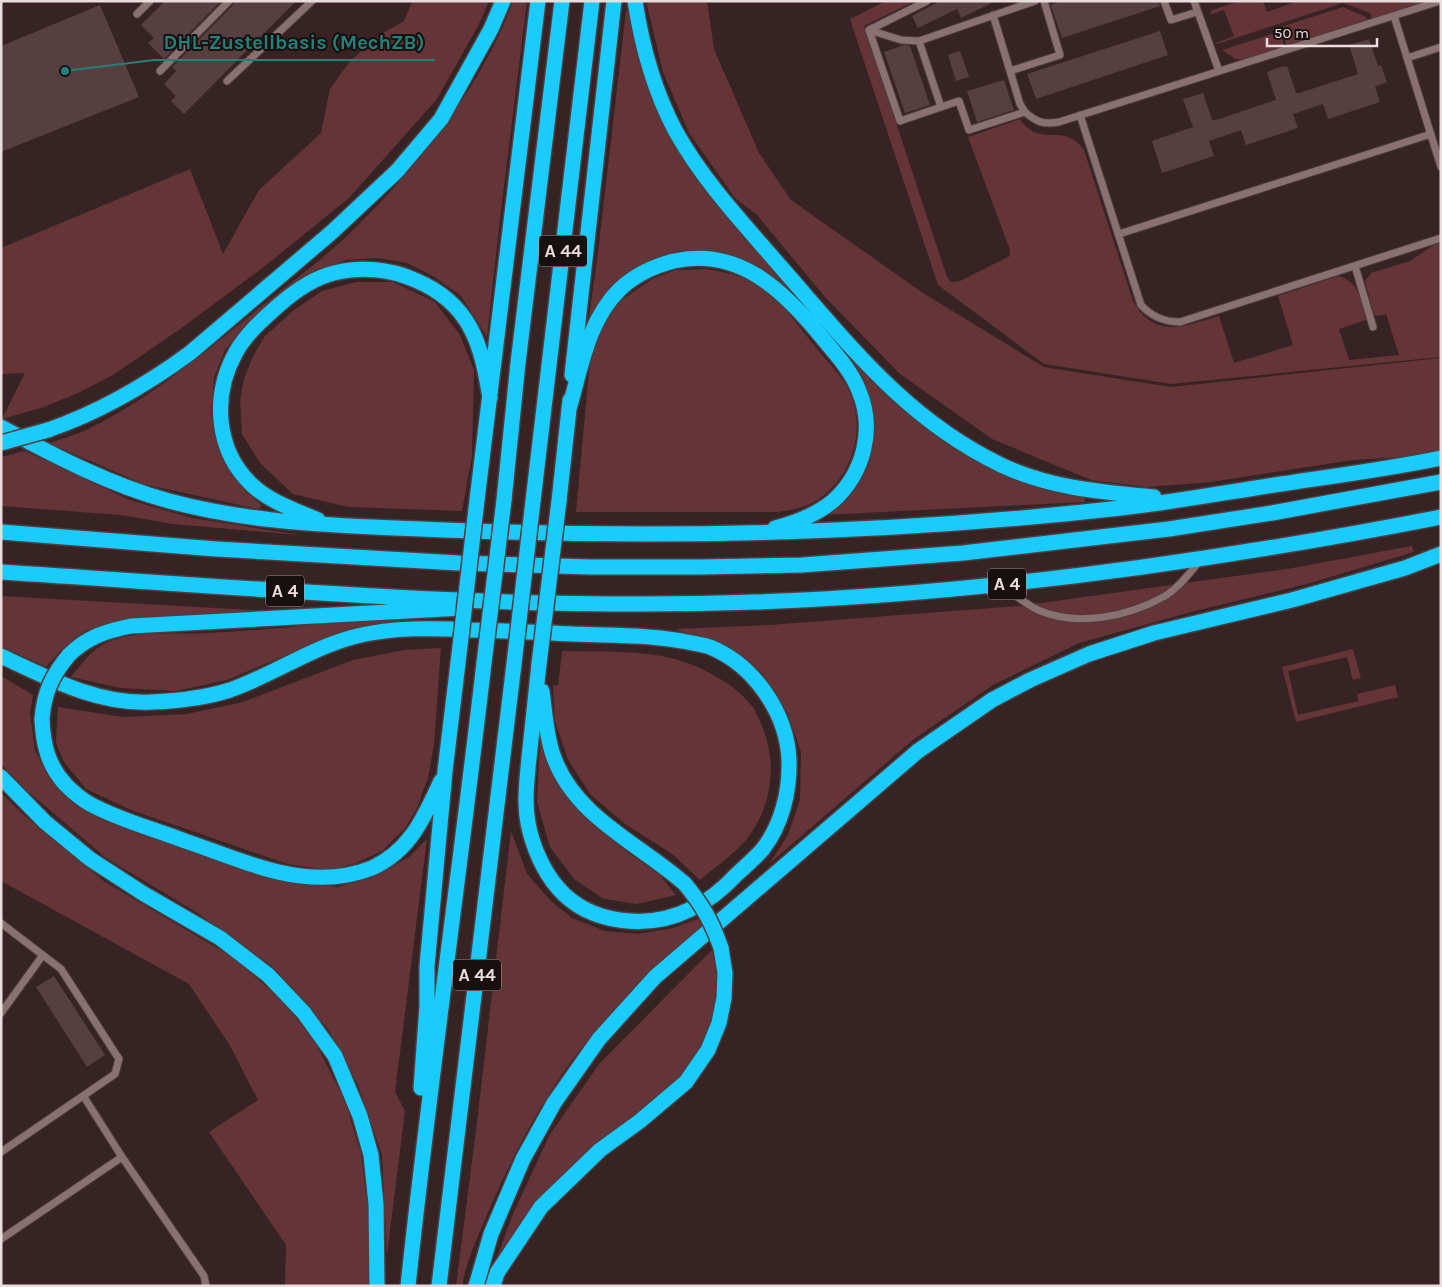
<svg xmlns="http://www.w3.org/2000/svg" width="1442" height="1287" font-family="Karla,sans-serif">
<rect width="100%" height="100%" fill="#372324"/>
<path fill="#643438" d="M 412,1 L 489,1 L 478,26 L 437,99 L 349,198 L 265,266 L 183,327 L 113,375 L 78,393 L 44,407 L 2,419 L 25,373 L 1,374 L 1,248 L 190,169 L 223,254 L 259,190 L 321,133 L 330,89 L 351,60 L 383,33 L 404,21 Z
M 513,1 L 527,1 L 500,219 L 487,337 L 461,296 L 433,276 L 407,263 L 377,258 L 346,260 L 320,269 L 291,286 L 242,329 L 225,350 L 214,378 L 211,414 L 218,449 L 232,476 L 262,506 L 258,509 L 143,484 L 49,443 C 62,439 76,435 88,429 C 148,400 200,356 252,314 C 283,288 317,264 346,237 C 412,174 482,88 513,1 Z
M 646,1 L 707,1 L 714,49 L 759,153 L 791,200 L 923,293 L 1044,367 L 1171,387 L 1441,358 L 1441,450 L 1404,457 L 1353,460 L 1211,482 L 1148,487 L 1091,480 L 992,439 L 900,374 L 825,297 L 756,214 L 735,198 L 689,133 L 663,72 Z
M 886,1 L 915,1 L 864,26 L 947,277 L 951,282 L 960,281 L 1010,256 L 1010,250 L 968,137 L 1020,119 C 1041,150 1062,120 1084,150 L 1133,301 C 1155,340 1185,326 1219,316 L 1234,363 L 1293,345 L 1278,296 L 1338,276 C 1359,281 1361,300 1367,317 L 1366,320 L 1339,329 L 1349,360 L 1399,355 L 1386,314 L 1378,316 L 1374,315 L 1365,281 L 1371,273 L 1410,261 L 1435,244 L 1441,244 L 1441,357 L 1171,384 L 1044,364 L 938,285 L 850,19 Z
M 1240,1 L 1263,1 L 1267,12 L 1298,1 L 1427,1 L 1372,19 L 1370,13 L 1343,3 L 1217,44 L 1216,43 L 1234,36 L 1224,10 L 1210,15 L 1212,10 Z
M 1343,7 L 1366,17 L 1368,21 L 1287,47 L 1281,27 Z
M 626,11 L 631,11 L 636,50 L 654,102 L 851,356 L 897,404 L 931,431 L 969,455 L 1084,495 L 1085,502 L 822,515 L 870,441 L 843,356 L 731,258 L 640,267 L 618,281 L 597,309 L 588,324 L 598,252 Z
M 1278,32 L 1280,33 L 1285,48 L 1244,60 L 1236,59 L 1222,50 Z
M 707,269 C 722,272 738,274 751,282 C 776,295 793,319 810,340 C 821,355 836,369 846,385 C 870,426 852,485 808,505 C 799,509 788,510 779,512 L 576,512 L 590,360 L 595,340 L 609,315 L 620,301 L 652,279 L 676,270 Z
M 356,282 L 393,282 L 435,302 L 460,335 L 474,370 L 472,456 L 462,511 L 348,507 L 293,494 L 260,463 L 242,434 L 240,401 L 244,379 L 253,356 L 265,336 L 294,310 L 322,291 Z
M 25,451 L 130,500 L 192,518 L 300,535 L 173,524 L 121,515 L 1,506 L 1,457 Z
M 1412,546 L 1414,552 L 1307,584 L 1195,611 L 1079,643 L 993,685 L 914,739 L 769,864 L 788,835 L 800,800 L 801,752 L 788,714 L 762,673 L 728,649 L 675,629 L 770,625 L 1019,606 L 1287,569 Z
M 1,596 L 271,611 L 189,618 L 125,619 L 85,631 L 62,649 L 46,667 L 1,646 Z
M 360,620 L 415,621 L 379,625 L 329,637 L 227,680 L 176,691 L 120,688 L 71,677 C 84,661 93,647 113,640 C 143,630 177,635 208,633 C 259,630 309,626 360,620 Z
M 441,648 L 434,745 L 428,778 L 417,808 L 405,828 L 382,851 L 356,863 L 330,870 L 287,864 L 131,810 L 86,789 L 64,762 L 56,743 L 58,707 L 123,717 L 187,714 L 243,702 L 353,660 L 404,650 Z
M 1353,649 L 1361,678 L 1353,680 L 1347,657 L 1288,671 L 1298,715 L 1358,701 L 1357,694 L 1395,685 L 1398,697 L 1296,722 L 1282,667 Z
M 562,651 C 599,652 639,650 675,659 C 701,666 735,684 752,706 C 755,709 757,715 759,719 C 778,758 774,805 746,840 C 735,853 714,868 700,880 L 672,854 L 625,824 L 591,795 L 568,760 L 555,721 L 553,685 L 558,686 Z
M 1,676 L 33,695 L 30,713 L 35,750 L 48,776 L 77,807 L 117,824 L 276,879 L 338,887 L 374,876 L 409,857 L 427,839 L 395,1092 L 405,1111 L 387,1255 L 382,1155 L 358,1085 L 328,1029 L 271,965 L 196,912 L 106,858 L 25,789 L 1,764 Z
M 540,742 L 555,780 L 578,811 L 627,852 L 660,875 L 676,895 L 637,904 L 604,899 L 574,879 L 550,847 L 537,802 Z
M 1,793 L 25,816 L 105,882 L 234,958 L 281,1000 L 314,1040 L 345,1101 L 361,1154 L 369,1221 L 368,1286 L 285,1286 L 286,1245 L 209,1132 L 258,1100 L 229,1044 L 189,984 L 1,881 Z
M 511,831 L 527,874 L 551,901 L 572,918 L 605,931 L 638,934 L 673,928 L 698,919 L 703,928 C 674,955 642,981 614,1010 C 559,1067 518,1142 487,1215 C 477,1239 467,1259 462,1286 L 456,1286 L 477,1122 Z
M 712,950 C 728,1006 705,1060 662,1097 C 637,1118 607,1134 582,1156 C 545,1188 519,1229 493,1269 L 512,1216 L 549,1136 L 599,1064 Z"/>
<path fill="#553f40" d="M 165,1 L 221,1 L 164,59 L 148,43 L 154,38 L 141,25 Z
M 234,1 L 296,1 L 184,114 L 171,101 L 176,96 L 164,84 L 176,71 L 172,67 L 233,5 Z
M 940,1 L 996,1 L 961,18 L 957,9 L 918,28 L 912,16 Z
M 1060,1 L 1159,1 L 1160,6 L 1062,38 L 1051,5 Z
M 100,5 L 139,97 L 1,152 L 1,46 Z
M 1160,31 L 1168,55 L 1036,99 L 1027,74 Z
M 1369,39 L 1378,66 L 1381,65 L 1387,82 L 1375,87 L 1380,102 L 1328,119 L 1323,104 L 1293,114 L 1298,128 L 1246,145 L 1241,130 L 1209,141 L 1214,156 L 1162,173 L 1152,141 L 1193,127 L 1183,99 L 1203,93 L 1212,120 L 1216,120 L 1276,100 L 1267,72 L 1280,67 L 1287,66 L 1296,93 L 1299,93 L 1358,74 L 1349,45 Z
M 904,45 L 910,46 L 930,105 L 905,113 L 884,52 Z
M 960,51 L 969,77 L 956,81 L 948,55 Z
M 1004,80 L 1014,110 L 977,122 L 967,91 Z
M 54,976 L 105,1055 L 87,1067 L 36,987 Z"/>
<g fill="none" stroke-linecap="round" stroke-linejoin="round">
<g stroke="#4e3e3f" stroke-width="9">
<path id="lane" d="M 1035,1 L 919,41 L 941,107 L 959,101 L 969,130 L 1025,112 C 1036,122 1044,125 1059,122 L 1440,1
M 1164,1 L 1171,20 L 1197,12
M 1194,1 L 1219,71
M 137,14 L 150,1
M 993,15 L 1020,104 L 1025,112
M 1394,16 L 1441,167
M 869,30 L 900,121 L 941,107
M 919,41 L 901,40 L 869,30 L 927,1
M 1407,58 L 1441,47
M 160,71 L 229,1
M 1010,71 L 1060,55 L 1044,1
M 227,81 L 312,1
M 1080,115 L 1141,305 C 1152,317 1164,322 1180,322 L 1441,238
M 1119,234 L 1431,134
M 1355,266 L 1373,327
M 1003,586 C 1014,594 1025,604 1038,610 C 1077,627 1128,617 1165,596 C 1179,588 1189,573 1200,561
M 1,923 L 61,969 L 119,1059 L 115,1074 L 1,1152
M 1,1013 L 43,955
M 84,1097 L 122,1157 L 204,1276 L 206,1286
M 1,1239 L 122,1157"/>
</g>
<g stroke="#4e3e3f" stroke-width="18">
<path id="highway" d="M 635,1 C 642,47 654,91 676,132 C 704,182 743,223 780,266 C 848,343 905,419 1001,465 C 1049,488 1101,492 1154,497
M 572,375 L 614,1
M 569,409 C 581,368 588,320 620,289 C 635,275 654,266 674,261 C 738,247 782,289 820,335 C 834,352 851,370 859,391 C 875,429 864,473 833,501 C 817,514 795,523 775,528
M 1,427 C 55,456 110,485 169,501 C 236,519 304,524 373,527 C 417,529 461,531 505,532 C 711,538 917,531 1121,508 C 1175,502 1228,492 1281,484 C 1334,476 1388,469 1441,458
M 48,430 C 100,412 145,386 190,353 L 332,232 L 397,171 L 441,119 L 491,29 L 503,1
M 477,500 L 538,1
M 504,500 L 518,363 L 562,1
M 533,501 L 592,1
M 559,501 L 570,400
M 318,520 C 295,510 270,502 252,485 C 215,450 212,395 236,352 C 246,334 263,319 279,305 C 295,291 313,278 334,273 C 361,266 390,269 415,280 C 439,290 459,306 471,329 C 482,350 486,375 490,398
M 1,532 L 216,549 L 458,563 L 591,567 L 699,567 L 802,565 L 963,553 L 1169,529 L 1272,513 L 1441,482
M 1,572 C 252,588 504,611 756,602 C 986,594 1215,561 1441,517
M 69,655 C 87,637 106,631 131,626 L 463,608
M 1,656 C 48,678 98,705 152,702 C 178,701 205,698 230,690 C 273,675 312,647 357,636 C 394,627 434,628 472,630 C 506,631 540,632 573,634 C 610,635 646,635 682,641 C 691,643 701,644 710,647 C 754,665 787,713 789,760 C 790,791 782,824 763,849 C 755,858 746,866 737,874 C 724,888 709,901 691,909 C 649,930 590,925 558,888 C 543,871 532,845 528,823 C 524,802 527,779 529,758 C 532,727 536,695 539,664
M 542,691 C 545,712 546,735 553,755 C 574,817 640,844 685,884
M 42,719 C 43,744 48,766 66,785 C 73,792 81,799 90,804 C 119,820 154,829 185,841 C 221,853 264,872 301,876 C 325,879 349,877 372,868 C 411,850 424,817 441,781
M 1,777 L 45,822 L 90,859 L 144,894 L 220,938 L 268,975 L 304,1013 L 335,1056 L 360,1116 L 371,1155 L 376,1204 L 377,1286
M 421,1088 L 427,1006 L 427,966 L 445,771 L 458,663
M 408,1286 C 430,1078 460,871 484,663
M 439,1286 L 514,664
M 476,1286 L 491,1234 L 523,1159 L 554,1103 L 599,1039 L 655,977 L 918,751 L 992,700 L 1030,680 L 1089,654 L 1154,633 L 1292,600 L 1405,568 L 1441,554
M 493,1286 L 497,1273 L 541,1207 L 600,1150 L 640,1121 L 686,1082 L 708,1050 L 719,1023 L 724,998 L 725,973 L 721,948"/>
</g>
<use href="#lane" stroke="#897071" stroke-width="7"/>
<use href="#highway" stroke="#1acbfb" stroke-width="15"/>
<g stroke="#4e3e3f" stroke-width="18" stroke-linecap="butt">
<path id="highway-bridge" d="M 1,443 L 48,430
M 458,663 L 477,500
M 484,663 L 504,500
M 514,664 L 533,501
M 539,664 L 559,501
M 42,719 C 44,693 52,675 69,655
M 685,884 C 703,906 712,922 721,948"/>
</g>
<use href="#highway-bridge" stroke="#1acbfb" stroke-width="15"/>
</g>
<g text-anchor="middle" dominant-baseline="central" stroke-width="4" stroke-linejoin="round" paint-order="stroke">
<g fill="#180f0f" stroke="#ac9f9f" stroke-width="1">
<rect x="539" y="235.5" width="48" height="31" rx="4"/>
<rect x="988" y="568.5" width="38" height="31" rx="4"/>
<rect x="266" y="575.5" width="38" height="31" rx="4"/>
<rect x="453" y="959.5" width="48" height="31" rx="4"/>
</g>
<g font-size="18" font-weight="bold" fill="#ebdddd">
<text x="563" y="251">A 44</text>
<text x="1007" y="584">A 4</text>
<text x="285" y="591">A 4</text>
<text x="477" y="975">A 44</text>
</g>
</g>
<path fill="none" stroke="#258079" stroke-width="2" d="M65 71L154 60H435"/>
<circle fill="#258079" stroke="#180f0f" stroke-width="2" cx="65" cy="71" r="5"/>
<g font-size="20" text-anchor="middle" font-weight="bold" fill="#258079" stroke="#180f0f" stroke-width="4" stroke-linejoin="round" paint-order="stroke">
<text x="294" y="49">DHL-Zustellbasis (MechZB)</text>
</g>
<rect width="1442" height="1287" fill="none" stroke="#ebdddd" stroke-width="5"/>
<path d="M1267 38v8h110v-8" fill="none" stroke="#ebdddd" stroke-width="2.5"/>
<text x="1274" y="38" font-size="15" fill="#ebdddd" stroke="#180f0f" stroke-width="4" paint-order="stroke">50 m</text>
</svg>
